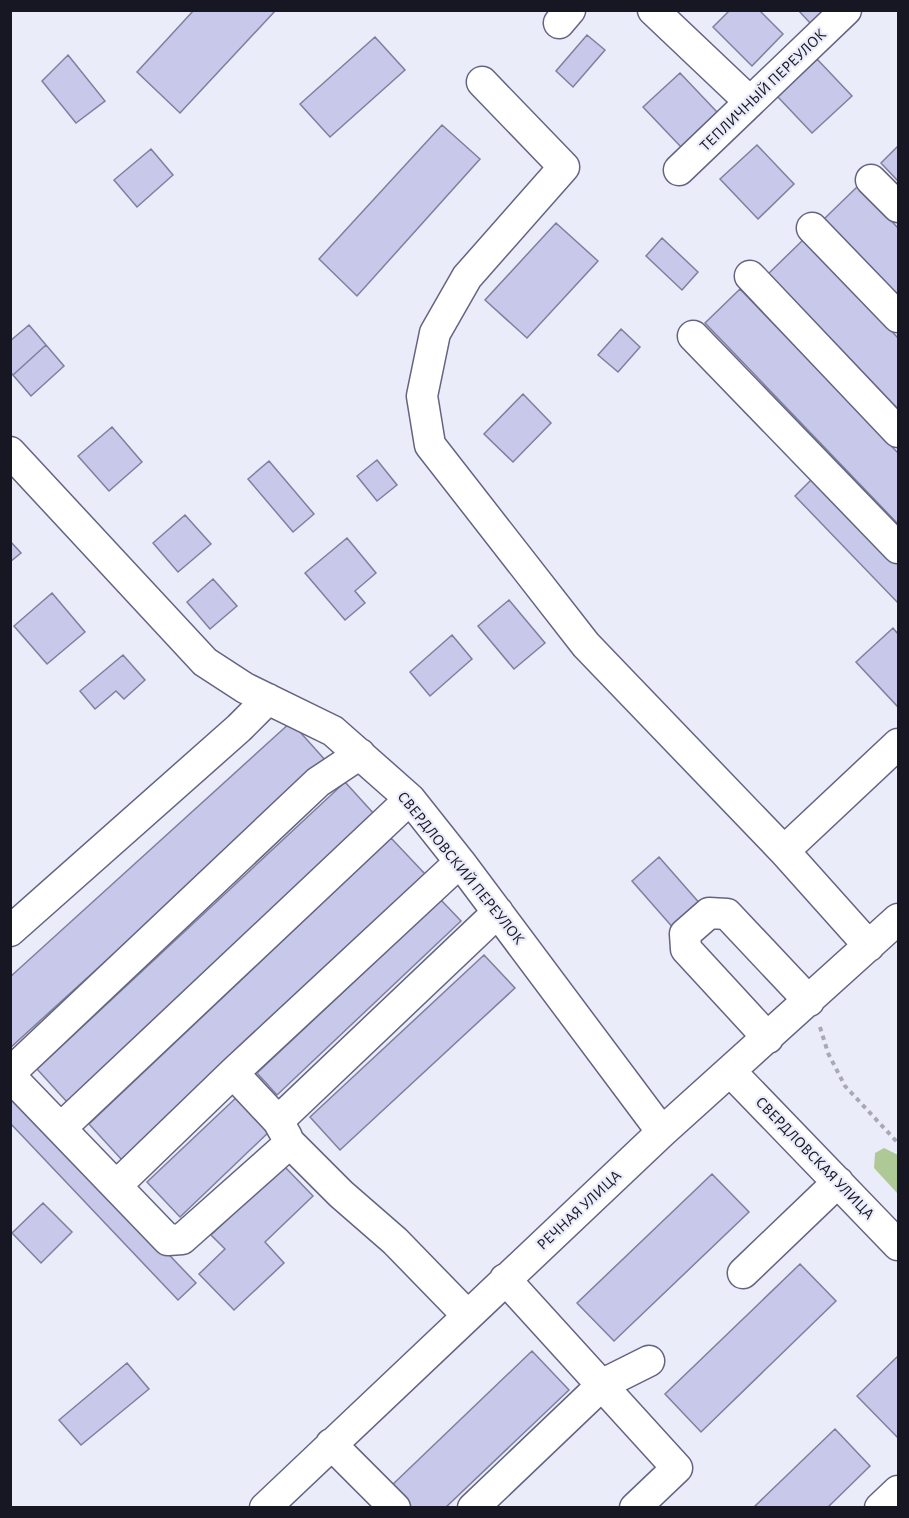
<svg xmlns="http://www.w3.org/2000/svg" width="909" height="1518" font-family="'Alegreya Sans',sans-serif">
<rect width="100%" height="100%" fill="#ebecfa"/>
<path fill="#afc996" d="M 884,1148 L 898,1155 L 898,1194 L 874,1168 L 875,1153 Z"/>
<path fill="#c7c8ea" stroke="#7f7f9e" stroke-width="1.5" d="M 194,10 L 276,10 L 180,113 L 137,72 Z
M 730,10 L 759,10 L 783,34 L 752,66 L 713,27 Z
M 798,10 L 824,10 L 811,24 Z
M 587,35 L 605,50 L 573,87 L 556,71 Z
M 375,37 L 405,70 L 330,137 L 300,104 Z
M 68,55 L 105,101 L 76,123 L 42,81 Z
M 817,59 L 852,96 L 812,133 L 777,96 Z
M 680,73 L 717,112 L 681,147 L 643,107 Z
M 442,125 L 480,159 L 357,296 L 319,259 Z
M 757,145 L 794,184 L 758,219 L 720,179 Z
M 898,146 L 898,181 L 881,163 Z
M 151,149 L 173,175 L 137,207 L 114,180 Z
M 858,186 L 898,228 L 898,295 L 824,219 Z
M 556,223 L 598,261 L 527,338 L 485,300 Z
M 662,238 L 698,272 L 682,290 L 646,256 Z
M 804,239 L 898,338 L 898,411 L 767,275 Z
M 740,289 L 898,453 L 898,524 L 705,323 Z
M 29,325 L 46,345 L 13,375 L 10,372 L 10,341 Z
M 621,329 L 640,347 L 618,372 L 598,355 Z
M 46,345 L 64,366 L 31,396 L 13,375 Z
M 523,394 L 551,423 L 513,462 L 484,434 Z
M 112,427 L 142,462 L 109,491 L 78,456 Z
M 377,460 L 397,485 L 377,501 L 357,476 Z
M 269,461 L 314,514 L 293,532 L 248,479 Z
M 815,476 L 898,563 L 898,603 L 795,496 Z
M 185,515 L 211,544 L 178,572 L 153,543 Z
M 347,538 L 376,573 L 355,591 L 365,603 L 345,620 L 305,573 Z
M 10,541 L 21,553 L 10,562 Z
M 213,579 L 237,606 L 210,629 L 187,602 Z
M 52,593 L 85,632 L 47,664 L 14,626 Z
M 509,600 L 545,643 L 514,669 L 478,626 Z
M 893,628 L 898,634 L 898,707 L 856,662 Z
M 452,635 L 472,659 L 430,696 L 410,672 Z
M 123,655 L 145,680 L 124,699 L 116,691 L 95,709 L 80,691 Z
M 291,722 L 326,761 L 10,1048 L 10,977 Z
M 345,782 L 375,815 L 67,1102 L 37,1069 Z
M 391,838 L 425,874 L 122,1160 L 89,1124 Z
M 659,857 L 702,906 L 675,930 L 632,881 Z
M 441,900 L 461,921 L 277,1095 L 257,1073 Z
M 484,955 L 515,988 L 340,1150 L 310,1117 Z
M 10,1088 L 196,1283 L 178,1300 L 10,1123 Z
M 239,1095 L 272,1129 L 180,1217 L 147,1182 Z
M 284,1166 L 313,1196 L 265,1242 L 284,1263 L 234,1310 L 199,1274 L 225,1249 L 211,1235 Z
M 712,1174 L 749,1212 L 614,1341 L 577,1303 Z
M 43,1203 L 72,1232 L 41,1263 L 12,1233 Z
M 800,1264 L 836,1301 L 701,1432 L 665,1394 Z
M 532,1351 L 569,1390 L 445,1508 L 409,1508 L 390,1487 Z
M 898,1356 L 898,1438 L 857,1396 Z
M 127,1363 L 149,1389 L 81,1445 L 59,1420 Z
M 835,1429 L 870,1466 L 827,1508 L 753,1508 Z"/>
<g fill="none" stroke-linecap="round" stroke-linejoin="round">
<g stroke="#646482" stroke-width="33">
<path id="minor" d="M 653,10 L 750,102
M 559,23 L 570,10
M 482,82 L 564,167 L 467,277 L 435,333 L 422,396 L 430,445 L 586,645 L 784,851 L 869,946
M 679,170 L 846,10
M 871,180 L 898,207
M 812,228 L 898,317
M 750,276 L 898,432
M 693,336 L 898,548
M 10,452 L 205,662 L 245,688 L 333,731 L 410,799 L 460,862 L 662,1132
M 784,851 L 898,744
M 10,931 L 239,728 L 268,699
M 768,1038 L 686,949 L 685,934 L 709,913 L 727,914 L 809,1001
M 731,1072 L 898,1245
M 10,1073 L 318,782 L 360,754
M 233,1073 L 460,862
M 10,1076 L 168,1240 L 182,1239 L 290,1143 L 341,1194 L 395,1241 L 467,1315
M 278,1121 L 498,912
M 61,1128 L 410,799
M 116,1186 L 233,1073 L 278,1121 L 287,1137
M 743,1273 L 838,1182
M 505,1279 L 677,1468 L 635,1508
M 331,1444 L 395,1508
M 265,1508 L 662,1132 L 898,919
M 473,1508 L 603,1384 L 649,1361
M 880,1508 L 898,1491"/>
</g>
<path stroke="#a8a8b6" stroke-width="4" stroke-dasharray="4.5 4.5" stroke-linecap="butt" d="M 820,1027 L 828,1053 L 845,1086 L 898,1143"/>
<use href="#minor" stroke="#fff" stroke-width="30"/>
</g>
<g text-anchor="middle" dominant-baseline="central" stroke-width="4.5" stroke-linejoin="round" paint-order="stroke">
<g font-size="16" fill="#171723" stroke="#ebecfa">
<text transform="translate(763 90) rotate(-44)">ТЕПЛИЧНЫЙ ПЕРЕУЛОК</text>
<text transform="translate(461 868) rotate(51)">СВЕРДЛОВСКИЙ ПЕРЕУЛОК</text>
<text transform="translate(815 1158) rotate(46)">СВЕРДЛОВСКАЯ УЛИЦА</text>
<text transform="translate(579 1210) rotate(-43)">РЕЧНАЯ УЛИЦА</text>
</g>
</g>
<rect width="909" height="1518" fill="none" stroke="#171723" stroke-width="24"/>
</svg>
